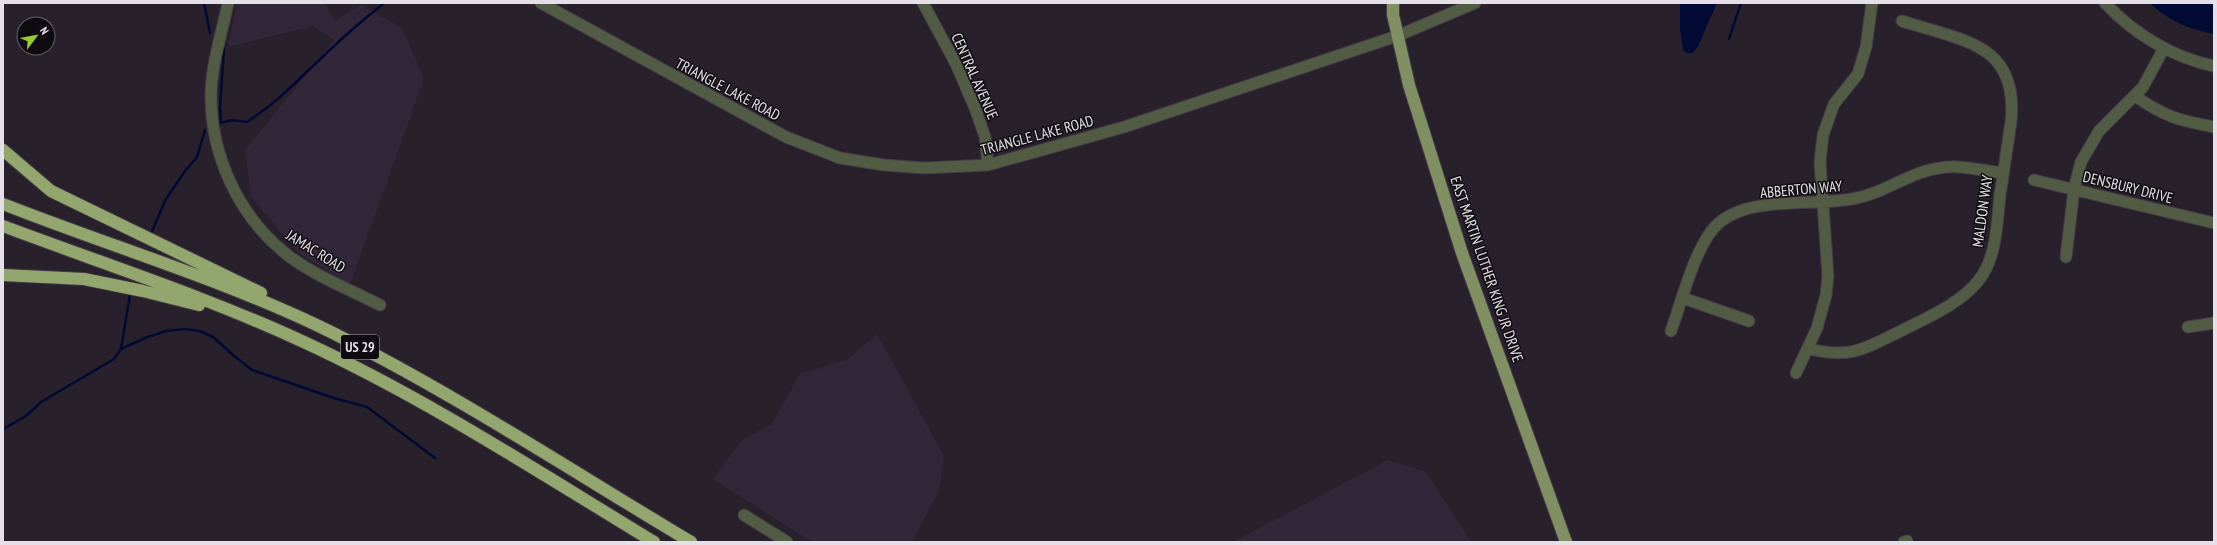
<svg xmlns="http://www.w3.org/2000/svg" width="2217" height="545" font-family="'PT Sans Narrow',sans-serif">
<rect width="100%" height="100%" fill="#28212c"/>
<path fill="#322738" d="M 237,3 L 325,3 L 335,21 L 361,5 L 402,28 L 424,79 L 350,284 L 300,254 L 251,197 L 245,150 L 334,40 L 313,26 L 228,47 Z
M 877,334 L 944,456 L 939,491 L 912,542 L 812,542 L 713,479 L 743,439 L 772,424 L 800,374 L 848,359 Z
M 1388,460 L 1426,472 L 1471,542 L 1233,542 Z"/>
<path fill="#000a32" d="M 1680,3 L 1717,3 L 1698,46 L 1693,53 L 1687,53 L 1683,50 L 1680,29 Z
M 2150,3 L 2214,3 L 2214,34 C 2191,30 2167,20 2150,3 Z"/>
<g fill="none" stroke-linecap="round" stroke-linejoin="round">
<path stroke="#000a32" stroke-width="2.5" d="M 204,3 L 210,33
M 1729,39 L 1741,3
M 221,122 L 220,108 L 224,48
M 220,123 L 232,120 L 247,122 C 284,98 311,66 344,37 C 357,25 371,14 384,3
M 152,231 L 166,199 L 185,171 L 197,157 L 205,130
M 121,349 L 145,338 L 166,331 L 185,329 L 200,331 L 213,337 L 233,355 L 252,370 L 334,398 L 367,407 L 435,458
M 3,429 L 26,416 L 41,402 L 114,359 L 121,349 L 130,294"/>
<g stroke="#423c46" stroke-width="13">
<path id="minor" d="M 228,3 C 222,33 211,65 211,96 C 211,155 238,215 285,253 C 312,275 349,289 380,305
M 541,3 L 786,137 L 840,158 L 884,165 L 924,168 L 988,165 L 1124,127 L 1397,36 L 1475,3
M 923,3 L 956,64 L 975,108 L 985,137 L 988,165
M 2105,3 C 2133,33 2173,58 2214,66
M 2135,96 C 2165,117 2178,120 2214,127
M 2034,180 L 2214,223
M 2066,257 L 2074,189 L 2081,162 L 2099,131 L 2143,87 L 2164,48
M 1683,298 L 1749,321
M 2188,327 L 2214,323
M 1671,331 C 1682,301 1696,241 1720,222 C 1752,196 1814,206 1852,199 C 1884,194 1909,172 1940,168 C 1960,164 1983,171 2003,173
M 1809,349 C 1852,359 1863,349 1901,331 C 1928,317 1960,304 1979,280 C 1997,257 1997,222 2000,195 C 2004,171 2007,147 2011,122 C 2019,43 1963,41 1902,21
M 1796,373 L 1817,328 L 1826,295 L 1828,276 L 1820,162 L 1823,135 L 1834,104 L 1858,74 L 1866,47 L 1872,3
M 744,515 L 787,542
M 1904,542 L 1907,541"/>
</g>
<g stroke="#423c46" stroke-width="14">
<path id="major" d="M 1393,3 L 1393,15 L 1409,85 L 1462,253 L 1566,542"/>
</g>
<g stroke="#423c46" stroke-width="14">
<path id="highway" d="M 3,150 L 51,191 L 261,293
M 3,204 C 112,247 225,280 331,332 C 455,394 572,471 691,542
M 3,226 C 104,264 207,297 306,343 C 427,399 540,473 654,542
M 3,275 L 84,279 L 143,291 L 199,305"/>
</g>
<use href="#minor" stroke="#525b44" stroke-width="11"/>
<use href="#major" stroke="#809062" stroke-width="12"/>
<use href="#highway" stroke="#92a66d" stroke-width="12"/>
</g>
<g text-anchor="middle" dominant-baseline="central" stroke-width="3" stroke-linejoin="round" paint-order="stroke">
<rect fill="#0f0c11" stroke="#a5a0a8" stroke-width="1" x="341" y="335" width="38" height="24" rx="3"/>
<g font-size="14" font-weight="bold" fill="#e5e0e8">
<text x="360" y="347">US 29</text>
</g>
<g font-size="15" fill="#e5e0e8" stroke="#0f0c11">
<text transform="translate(975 76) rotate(66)">CENTRAL AVENUE</text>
<text transform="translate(728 89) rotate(28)">TRIANGLE LAKE ROAD</text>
<text transform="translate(1037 135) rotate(-15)">TRIANGLE LAKE ROAD</text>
<text transform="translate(2128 187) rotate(14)">DENSBURY DRIVE</text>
<text transform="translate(1801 189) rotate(-5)">ABBERTON WAY</text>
<text transform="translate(1982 211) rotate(-82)">MALDON WAY</text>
<text transform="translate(316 251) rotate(32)">JAMAC ROAD</text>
<text transform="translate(1487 269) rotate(71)">EAST MARTIN LUTHER KING JR DRIVE</text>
</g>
</g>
<rect width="2217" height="545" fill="none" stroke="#e5e0e8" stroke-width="8"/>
<g transform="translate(36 36) rotate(58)"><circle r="19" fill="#0f0c11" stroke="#656167"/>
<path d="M0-3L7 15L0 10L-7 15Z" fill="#9bcb33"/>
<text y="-6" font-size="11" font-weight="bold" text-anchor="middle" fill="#e5e0e8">N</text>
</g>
</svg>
